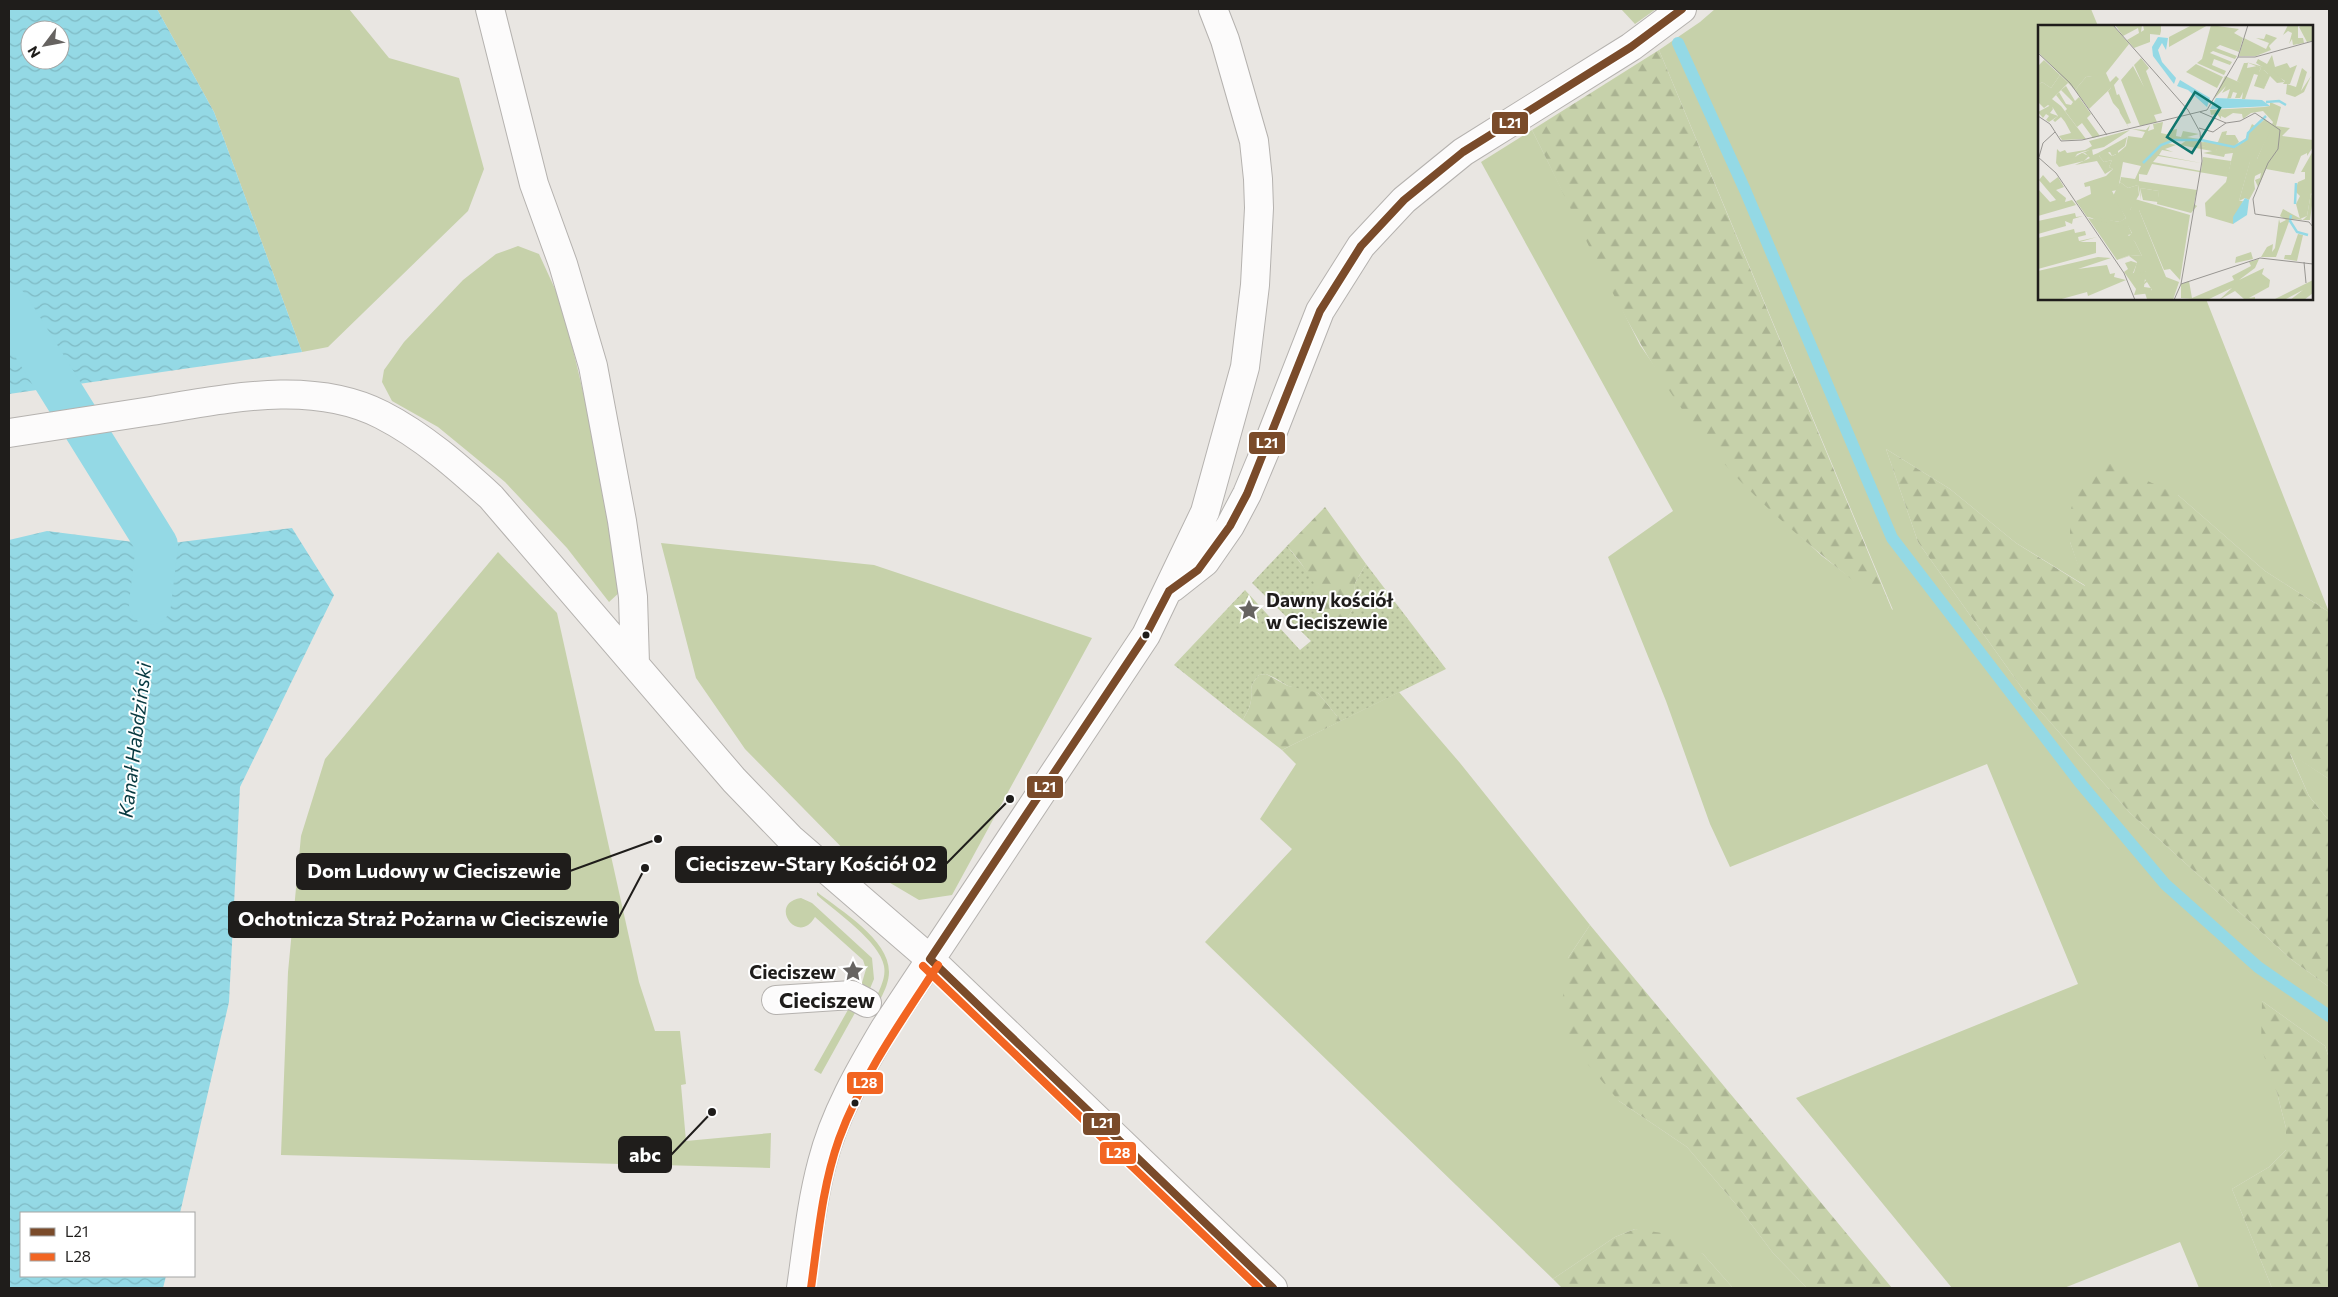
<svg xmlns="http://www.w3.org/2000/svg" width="2338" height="1297" font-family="Commissioner,sans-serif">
<defs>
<pattern id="forest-firs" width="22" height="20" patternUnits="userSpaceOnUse" patternTransform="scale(1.25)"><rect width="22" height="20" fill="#c6d1aa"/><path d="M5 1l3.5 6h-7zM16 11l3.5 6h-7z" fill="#aab392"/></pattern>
<pattern id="garden-dots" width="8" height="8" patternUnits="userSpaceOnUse" patternTransform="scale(1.25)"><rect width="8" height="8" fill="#c6d1aa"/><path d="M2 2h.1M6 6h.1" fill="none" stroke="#aab392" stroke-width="1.8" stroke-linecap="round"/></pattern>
<pattern id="water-waves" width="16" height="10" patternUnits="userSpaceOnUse" patternTransform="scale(1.25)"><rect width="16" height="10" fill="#94d9e5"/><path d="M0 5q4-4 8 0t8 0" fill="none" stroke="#7fbac4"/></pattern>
</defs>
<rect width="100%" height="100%" fill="#e9e6e2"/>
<path fill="#c6d1aa" d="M 157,9 L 349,9 L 389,58 L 459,78 L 484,169 L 468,211 L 328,347 L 302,352 L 214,112 Z
M 1621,9 L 1656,9 L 1635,24 Z
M 1715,9 L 2091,9 L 2098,26 L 2039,26 L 2039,299 L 2206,299 L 2329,612 L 2265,571 L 2178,495 L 2070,542 L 2086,586 L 2016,543 L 1950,489 L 1886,449 L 1918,542 L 2029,698 L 2130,813 L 2292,960 L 2329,987 L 2329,1058 L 2325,1046 L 2262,1001 L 2277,1093 L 2286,1128 L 2286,1150 L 2269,1167 L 2232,1189 L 2272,1288 L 2199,1288 L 2180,1242 L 2064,1288 L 1952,1288 L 1796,1098 L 2078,984 L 1987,764 L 1730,867 L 1710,824 L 1666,701 L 1608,557 L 1673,511 L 1481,162 L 1532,130 L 1640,345 L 1697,428 L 1744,484 L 1822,556 L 1893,610 L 1659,50 L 1700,22 Z
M 518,246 L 539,254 L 561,302 L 576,362 L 595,443 L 621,591 L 609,602 L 567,548 L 505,482 L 438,427 L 392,401 L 382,382 L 384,370 L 404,342 L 463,280 L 496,254 Z
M 661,543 L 874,565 L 1092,638 L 952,895 L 919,900 L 858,864 L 745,749 L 696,678 Z
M 498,552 L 557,613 L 639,982 L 655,1031 L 680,1031 L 686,1084 L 681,1085 L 686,1141 L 771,1133 L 770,1168 L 281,1155 L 288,972 L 301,836 L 325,759 Z
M 1399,692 L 1460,763 L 1590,925 L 1568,958 L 1619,1101 L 1687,1147 L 1739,1208 L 1773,1253 L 1807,1288 L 1733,1288 L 1703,1254 L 1635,1229 L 1615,1237 L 1553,1279 L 1205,942 L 1292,849 L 1260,819 L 1296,764 L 1282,750 Z
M 2290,753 L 2329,779 L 2329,821 L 2309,796 Z
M 817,892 C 841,911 889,939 889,972 C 889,981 885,990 881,998 L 877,996 C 881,986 886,977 884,966 C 880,942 835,911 817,895 Z
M 801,898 L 812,903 L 872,958 L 874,979 L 869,991 L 861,986 L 866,969 L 863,960 L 815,917 C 798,947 767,903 801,898 Z
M 849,1008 L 856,1011 L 821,1074 L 814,1070 Z"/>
<path fill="url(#forest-firs)" d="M 1659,50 L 1893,612 C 1842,572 1790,531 1744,485 C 1648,386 1593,251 1532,130 Z
M 1886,449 L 1950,489 L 2016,543 L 2085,586 L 2070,542 L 2070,513 L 2078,483 L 2100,459 L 2178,495 L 2265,571 L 2329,612 L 2329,779 L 2290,754 L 2309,796 L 2329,821 L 2329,987 L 2292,960 L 2130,813 L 2029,698 L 1918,542 Z
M 1325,507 L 1366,564 L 1355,583 L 1354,607 L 1347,619 L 1337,624 C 1315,611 1318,591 1306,571 C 1301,562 1294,554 1287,546 Z
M 1266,674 L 1288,686 L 1310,689 L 1318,693 L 1341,721 L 1282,750 L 1243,720 C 1245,715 1249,710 1250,705 C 1254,691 1246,689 1259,675 Z
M 1590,925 L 1892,1288 L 1807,1288 L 1773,1253 L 1739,1208 L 1687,1147 L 1619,1101 L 1589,1066 L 1568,1032 L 1562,1003 L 1568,958 Z
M 2262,1001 L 2325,1046 L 2329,1058 L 2329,1288 L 2272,1288 L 2232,1189 L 2269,1167 L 2286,1150 L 2286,1128 L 2277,1093 L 2261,1047 Z
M 1635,1229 L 1669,1234 L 1703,1254 L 1733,1288 L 1562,1288 L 1553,1279 L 1615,1237 Z"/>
<path fill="url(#garden-dots)" d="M 1287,546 C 1296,557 1306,569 1313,581 C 1323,601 1314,610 1337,623 L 1347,619 L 1354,607 L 1355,583 L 1366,564 L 1446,669 L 1341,721 L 1318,693 L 1288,686 L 1275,678 L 1266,674 L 1259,675 C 1246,689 1254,691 1250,705 C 1249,710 1245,715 1243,720 L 1174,665 L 1245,590 L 1300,650 L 1311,641 L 1252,583 Z"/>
<path fill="url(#water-waves)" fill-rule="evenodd" d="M 9,9 L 157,9 L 214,112 L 302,352 L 9,394 ZM 30,30 L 60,30 L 60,60 L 30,60 Z
M 292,528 L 334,595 L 240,787 L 229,1002 L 180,1213 L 21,1213 L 21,1276 L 166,1276 L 163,1288 L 9,1288 L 9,540 L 47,531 L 157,545 Z"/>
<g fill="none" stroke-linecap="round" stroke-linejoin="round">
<path stroke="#94d9e5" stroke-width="12" d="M 1678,43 L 1745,190 L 1892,538 L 2081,784 L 2165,884 L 2258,967 L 2329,1016"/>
<path stroke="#94d9e5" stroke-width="42" d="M 9,307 L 157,545 L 150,604"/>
<g stroke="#b5b2af" stroke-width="30">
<path id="minor" d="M 490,9 L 534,184 L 563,264 L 593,366 L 622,521 L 633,597 L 635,664
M 9,433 C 56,426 104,418 151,411 C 226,399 312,379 382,415 C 423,436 458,467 491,497 L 734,780 L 790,838 L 930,959 L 1273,1288
M 1172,588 L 1205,562 L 1230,526 L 1247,494 L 1270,439 L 1320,311 L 1361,246 L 1404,200 L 1463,152 L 1631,47 L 1682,9
M 776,1000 L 852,995 L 867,1003
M 801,1288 C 807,1247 811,1204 822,1163 C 834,1115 860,1070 885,1028 L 1146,635 L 1205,512 L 1245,367 L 1255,285 L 1259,208 L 1258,179 L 1254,141 L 1225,40 L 1213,9"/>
</g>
<use href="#minor" stroke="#fcfbfb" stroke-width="28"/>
<g stroke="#fff" stroke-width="11">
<path id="bus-1" d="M 930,959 L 1146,635 L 1169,591 L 1198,570 L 1230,526 L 1247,494 L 1320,311 L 1361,246 L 1404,200 L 1463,152 L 1631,47 L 1682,9
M 930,959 L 1273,1288"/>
</g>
<g stroke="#fff" stroke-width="11">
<path id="bus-2" d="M 923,966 L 1259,1288
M 811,1288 C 818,1238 822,1187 839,1139 C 862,1076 902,1020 938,965"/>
</g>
<use href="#bus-1" stroke="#7a4b2a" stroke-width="8"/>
<use href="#bus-2" stroke="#f26522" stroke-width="8"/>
</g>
<defs>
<g id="sight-bare" transform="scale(1.725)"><path d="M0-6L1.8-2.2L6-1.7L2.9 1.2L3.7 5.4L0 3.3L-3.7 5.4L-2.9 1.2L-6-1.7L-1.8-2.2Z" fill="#666361" stroke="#fff" stroke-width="2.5" paint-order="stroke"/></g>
</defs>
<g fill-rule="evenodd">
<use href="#sight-bare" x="1249" y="610"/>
<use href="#sight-bare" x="853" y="971"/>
</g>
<g fill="#1f1d1b" stroke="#fff" stroke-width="2">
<circle cx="1146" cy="635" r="4.5"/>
<circle cx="855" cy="1103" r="4.5"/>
</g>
<g text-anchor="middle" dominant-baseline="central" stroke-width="4" stroke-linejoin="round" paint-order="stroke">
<g font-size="19" font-weight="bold" fill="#1f1d1b" stroke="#fff" text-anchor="start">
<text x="1266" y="599">Dawny kościół<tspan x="1266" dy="22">w Cieciszewie</tspan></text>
<text x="836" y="971" text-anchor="end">Cieciszew</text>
</g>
<g font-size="20" font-style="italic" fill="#073940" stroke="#fff">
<text transform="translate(134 740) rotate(-83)">Kanał Habdziński</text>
</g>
<g font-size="21" font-weight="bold" fill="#1f1d1b" stroke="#fff">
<text x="827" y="999">Cieciszew</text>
</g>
</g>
<g transform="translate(2038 25)">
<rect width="275" height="275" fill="#e9e6e2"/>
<path d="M 77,0 L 104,0 L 103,7 L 106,5 L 105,0 L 123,0 L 123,6 L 122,10 L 112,9 L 112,17 L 96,23 L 89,15 L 101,8 L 100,3 L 85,11 ZM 154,0 L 170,0 L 131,22 L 131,12 ZM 173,0 L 201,4 L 196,8 L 205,13 L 201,27 L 182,20 L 178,23 L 199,31 L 197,34 L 175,26 L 172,28 L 194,37 L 192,40 L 176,34 L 174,40 L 188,46 L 186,50 L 159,38 L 164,34 ZM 250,0 L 260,0 L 260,13 L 265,13 L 266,18 L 255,20 L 254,14 L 251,19 L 254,8 L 250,6 L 245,10 ZM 264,0 L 275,0 L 275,16 L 269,17 L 261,2 ZM 228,9 L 239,13 L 231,21 L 233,25 L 218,31 L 201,31 L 206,13 L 228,24 L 231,18 L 218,13 L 226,14 ZM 234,30 L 237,42 L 249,38 L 252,43 L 259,40 L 252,59 L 245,59 L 247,56 L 218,38 L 220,34 L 229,39 ZM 103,33 L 111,43 L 108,46 L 124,88 L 116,90 L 119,97 L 102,101 L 83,55 L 95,41 L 106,62 L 96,40 ZM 6,35 L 22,50 L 13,63 L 4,57 L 0,60 L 0,41 ZM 206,38 L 210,38 L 209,43 L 219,41 L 223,43 L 221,47 L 226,45 L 231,50 L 226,64 L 216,61 L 220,50 L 216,49 L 207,74 L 204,74 L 205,67 L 202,73 L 197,73 L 199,68 L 195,67 L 193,73 L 189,74 L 192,64 L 184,68 L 188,61 L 176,74 L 187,51 L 203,58 L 199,56 ZM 158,39 L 185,52 L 179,63 L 148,47 ZM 28,61 L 37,76 L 41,72 L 53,89 L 49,93 L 62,111 L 55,113 L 44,98 L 39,102 L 27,86 L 29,84 L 18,70 L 21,67 L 28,79 L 33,80 L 35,77 L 23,65 ZM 81,69 L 93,98 L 89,99 L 91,103 L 82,88 L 77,71 ZM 232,77 L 243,82 L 238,101 L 252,103 L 244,111 L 275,115 L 275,122 L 269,131 L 269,128 L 263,131 L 256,149 L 228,144 L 220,162 L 217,155 L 222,153 L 223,148 L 217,151 L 216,156 L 217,164 L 211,175 L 207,173 L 201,176 L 212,136 L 219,134 L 235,97 L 225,86 L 213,88 L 205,94 L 204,89 L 195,88 L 187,93 L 183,91 L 183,94 L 179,89 L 173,90 L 172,85 L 226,82 L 232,81 ZM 13,80 L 15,84 L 12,88 L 20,91 L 11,97 L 8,95 L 11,91 L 8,89 L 5,93 L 0,87 ZM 226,93 L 206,117 L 194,125 L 163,117 L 180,117 L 184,107 L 189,106 L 188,110 L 197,110 L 201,117 L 198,119 L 207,115 L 214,99 L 217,101 ZM 125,97 L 123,108 L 132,110 L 133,105 L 139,104 L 138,111 L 143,112 L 145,106 L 161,109 L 149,112 L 161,114 L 163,121 L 178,123 L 179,127 L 142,120 L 150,114 L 141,114 L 130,118 L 138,120 L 127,124 L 135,127 L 124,125 L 121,130 L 163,138 L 120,131 L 115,137 L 163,146 L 165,132 L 193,136 L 190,152 L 114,139 L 109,150 L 101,149 L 101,156 L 159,165 L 155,183 L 156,179 L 159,181 L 153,188 L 119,179 L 121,166 L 102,163 L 103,175 L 100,160 L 90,163 L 82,157 L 83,152 L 97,154 L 103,141 L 85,137 L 80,165 L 74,166 L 88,193 L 82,197 L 49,192 L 38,176 L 53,169 L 52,161 L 47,162 L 46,158 L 68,151 L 75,144 L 71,142 L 74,135 L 66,137 L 61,131 L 68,126 L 74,131 L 79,129 L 88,121 L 90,111 L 104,113 L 107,107 L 94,104 L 108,105 L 112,100 L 110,106 L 116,104 L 115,99 ZM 92,105 L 66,122 L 44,127 L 39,129 L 37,132 L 44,128 L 51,131 L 46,136 L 21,142 L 18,138 L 19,124 L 22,127 L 27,125 L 29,128 L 47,125 L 54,121 L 51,116 ZM 275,126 L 275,171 L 273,168 L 269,191 L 262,194 L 258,179 L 262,171 L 257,166 L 260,157 L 267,154 L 267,147 L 263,147 ZM 5,150 L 12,158 L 20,152 L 26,162 L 18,165 L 28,173 L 27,177 L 34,175 L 38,180 L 0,191 L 0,164 L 12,177 L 18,175 L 1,155 ZM 97,174 L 152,190 L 142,255 L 132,244 L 126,245 L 101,185 L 92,185 ZM 37,188 L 38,192 L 45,191 L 35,194 L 34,199 L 27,196 L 28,201 L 0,209 L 0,196 ZM 50,193 L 90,200 L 94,209 L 90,210 L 97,217 L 104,231 L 92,230 L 79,235 ZM 36,204 L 37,208 L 47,206 L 48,210 L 40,212 L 41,216 L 59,212 L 42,217 L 58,217 L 58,228 L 0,244 L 0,213 ZM 260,209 L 265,210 L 259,236 L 246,234 L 247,230 L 253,230 ZM 213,227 L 215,234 L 197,238 L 198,232 ZM 60,232 L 73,233 L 40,244 L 69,240 L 72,249 L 77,248 L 76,252 L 88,255 L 50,271 L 49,267 L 20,275 L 0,275 L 0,246 ZM 221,234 L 217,243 L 201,255 L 226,243 L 224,249 L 232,255 L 231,262 L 211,273 L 217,272 L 217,275 L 201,275 L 206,274 L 197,266 L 181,275 L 194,263 L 169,275 L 143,273 L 143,259 L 151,256 L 154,273 L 196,255 L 194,251 L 213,241 L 211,237 ZM 93,236 L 99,238 L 95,248 L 91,249 L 108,245 L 106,262 L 113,263 L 114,268 L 96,270 L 98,264 L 86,247 L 90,244 L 87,238 ZM 275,255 L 275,268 L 266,275 L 252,275 L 265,265 L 246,275 L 235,275 Z" fill="#c6d1aa"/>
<path d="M 4,0 L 75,0 L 91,19 L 68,48 L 72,57 L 78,51 L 81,54 L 76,60 L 84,88 L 75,78 L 70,66 L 73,63 L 55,51 L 48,52 L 37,65 L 0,27 L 0,3 ZM 208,37 L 233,44 L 247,57 L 239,58 L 232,51 L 226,64 L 230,49 L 226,45 L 224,49 L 221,47 L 223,43 ZM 264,43 L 269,47 L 263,66 L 273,51 L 266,67 L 257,72 L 248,69 L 249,59 L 258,62 ZM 22,50 L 30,58 L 14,74 L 23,81 L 48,114 L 24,115 L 21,111 L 33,108 L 27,97 L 23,92 L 17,97 L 15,95 L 20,91 L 15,83 L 10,80 L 6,83 L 0,77 L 0,60 L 4,57 L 13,63 ZM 227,94 L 235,100 L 219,134 L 221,138 L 212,137 L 201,176 L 205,176 L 195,199 L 168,191 L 167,178 L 188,157 L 195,128 L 187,129 L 186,132 L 165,128 L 179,125 L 163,121 L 163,117 L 192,122 L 193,125 L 206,117 L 211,108 ZM 89,112 L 87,121 L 80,126 L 80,128 L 86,125 L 85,136 L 76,133 L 78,129 L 74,131 L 72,127 L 61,131 L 66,137 L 74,135 L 71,142 L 75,144 L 67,149 L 59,136 L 37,140 L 52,133 L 47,128 L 33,133 L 54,124 L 55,130 L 60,128 ZM 82,157 L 90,163 L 100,160 L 101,170 L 92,185 L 101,185 L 128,252 L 141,257 L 135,275 L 109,274 L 107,268 L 114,265 L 109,257 L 104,261 L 108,255 L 102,252 L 108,246 L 100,249 L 100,253 L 95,251 L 99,237 L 91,231 L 80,235 L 92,230 L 104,231 L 97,217 L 90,212 L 94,208 L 90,201 L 59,196 L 49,190 L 81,197 L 88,193 L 75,171 ZM 102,163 L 121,166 L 120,177 L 105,175 ZM 273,168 L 275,173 L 272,195 L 269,195 L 252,194 L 238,232 L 223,232 L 229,222 L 235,219 L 234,227 L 237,223 L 241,194 L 242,198 L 248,195 L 242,191 L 245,184 L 265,195 L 269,191 Z" fill="#c6d1aa"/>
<path d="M 66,49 L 73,63 L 51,84 L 37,65 L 48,52 Z" fill="#c6d1aa"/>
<path d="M 120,12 L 130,13 L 128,25 L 124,18 L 120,25 L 124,37 L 138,53 L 136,59 L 115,31 L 114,22 ZM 142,55 L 172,73 L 169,82 L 150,65 L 139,61 ZM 178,73 L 224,75 L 232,81 L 172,84 ZM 207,173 L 211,175 L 209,190 L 195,199 L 195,192 Z" fill="#94d9e5"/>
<path fill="none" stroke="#94d9e5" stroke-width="2.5" d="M 228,77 L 241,76 L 248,80M 163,115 L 196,122 L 209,114 L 210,108 L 228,91M 105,138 L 123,120 L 136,115 L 161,115M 257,179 L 258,158M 253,190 L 252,196 L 259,207 L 270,210"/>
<path fill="none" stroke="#989692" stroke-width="1" d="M 75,0 L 150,85 L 162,107 L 164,136 L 143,259 L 136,275M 0,28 L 32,58 L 69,110M 200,32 L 217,32 L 275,16M 162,87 L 188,98M 0,91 L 12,99 L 23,116 L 44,115 L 169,85 L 200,32 L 210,0M 161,103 L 175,107 L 188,98 L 202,96 L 217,88 L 242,105 L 240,124 L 230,138 L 215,174 L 217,189 L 271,197 L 275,202M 0,132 L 18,148 L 86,248 L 97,275M 1,132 L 5,118 L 17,107M 266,237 L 268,258M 143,259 L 222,233 L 275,239"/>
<path fill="#0f766e" fill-opacity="0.15" stroke="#0f766e" stroke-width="2.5" d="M 157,67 L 182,83 L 154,128 L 129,112 Z"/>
<rect width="275" height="275" fill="none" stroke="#1f1d1b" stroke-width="2.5"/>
</g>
<path fill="none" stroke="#1f1d1b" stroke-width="2" d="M1010 799L946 864M658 839L570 871M645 868L618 919M712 1112L671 1155"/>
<g fill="#1f1d1b" stroke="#fff" stroke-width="2">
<circle cx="1010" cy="799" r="5"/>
<circle cx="658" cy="839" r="5"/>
<circle cx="645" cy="868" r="5"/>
<circle cx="712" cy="1112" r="5"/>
</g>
<g fill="#1f1d1b" stroke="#1f1d1b" stroke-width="2">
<rect x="676" y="847" width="270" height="35" rx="5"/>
<rect x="297" y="854" width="273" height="35" rx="5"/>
<rect x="229" y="902" width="389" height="35" rx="5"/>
<rect x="619" y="1137" width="52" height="35" rx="5"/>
</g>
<g font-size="20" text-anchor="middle" font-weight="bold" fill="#fff">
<text x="811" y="871">Cieciszew-Stary Kościół 02</text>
<text x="434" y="878">Dom Ludowy w Cieciszewie</text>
<text x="423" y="926">Ochotnicza Straż Pożarna w Cieciszewie</text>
<text x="645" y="1162">abc</text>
</g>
<g stroke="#fff" stroke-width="2">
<rect x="1491" y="111" width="38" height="24" rx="5" fill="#7a4b2a"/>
<rect x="1248" y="431" width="38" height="24" rx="5" fill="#7a4b2a"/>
<rect x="1026" y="775" width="38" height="24" rx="5" fill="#7a4b2a"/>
<rect x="846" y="1071" width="38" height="24" rx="5" fill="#f26522"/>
<rect x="1082" y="1112" width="39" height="24" rx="5" fill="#7a4b2a"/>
<rect x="1099" y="1141" width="38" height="24" rx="5" fill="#f26522"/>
</g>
<g font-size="14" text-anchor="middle" font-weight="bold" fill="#fff">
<text x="1510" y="128">L21</text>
<text x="1267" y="448">L21</text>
<text x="1045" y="792">L21</text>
<text x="865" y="1088">L28</text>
<text x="1102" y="1128">L21</text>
<text x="1118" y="1158">L28</text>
</g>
<rect width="2338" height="1297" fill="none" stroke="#1f1d1b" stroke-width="20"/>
<rect x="20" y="1212" width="175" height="65" fill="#ffffff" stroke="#a5a5a4"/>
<rect x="30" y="1228" width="25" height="8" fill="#7a4b2a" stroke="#a5a5a4"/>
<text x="65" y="1237" font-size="15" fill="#1f1d1b">L21</text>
<rect x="30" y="1253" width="25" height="8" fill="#f26522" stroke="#a5a5a4"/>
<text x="65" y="1262" font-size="15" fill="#1f1d1b">L28</text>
<g transform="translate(45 45) rotate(238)"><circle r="24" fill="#ffffff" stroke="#a5a5a4"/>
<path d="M0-4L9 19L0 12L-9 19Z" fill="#666361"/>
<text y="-8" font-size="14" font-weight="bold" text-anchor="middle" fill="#1f1d1b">N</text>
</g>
</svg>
